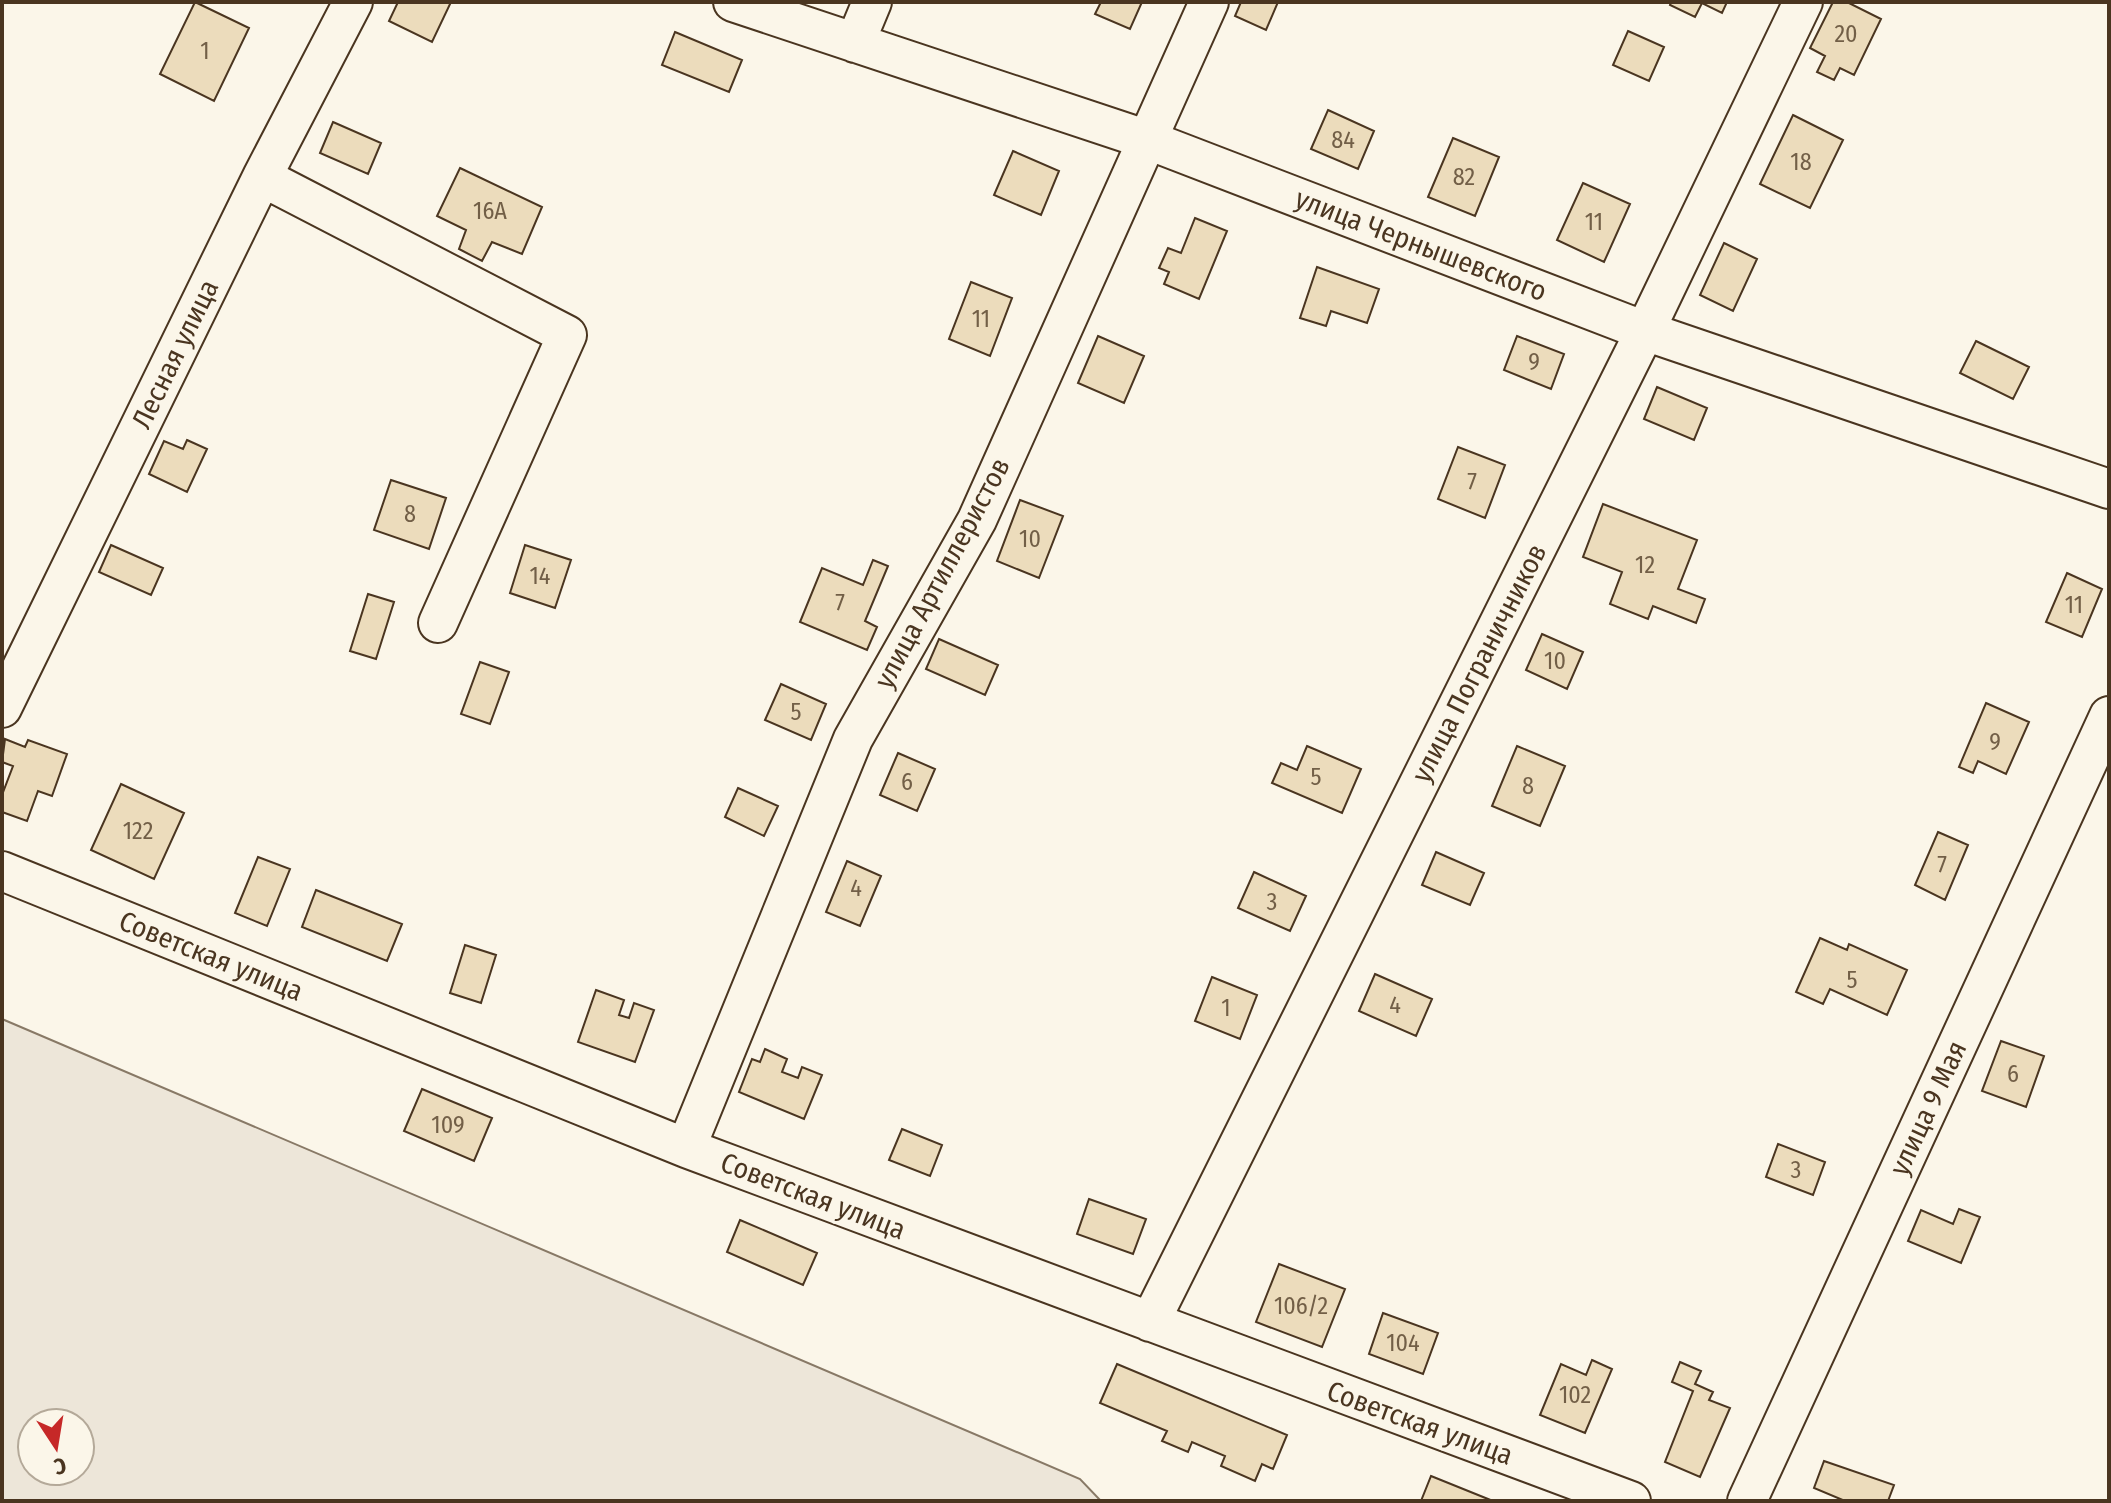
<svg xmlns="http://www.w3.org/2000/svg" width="2111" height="1503" font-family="'Fira Sans Condensed',sans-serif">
<rect width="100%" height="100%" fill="#fbf6e9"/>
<path fill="#ede6d9" stroke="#887966" stroke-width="2" fill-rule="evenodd" d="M 2,1019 L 1080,1479 L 1101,1501 L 2,1501 ZM 32,1423 L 80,1423 L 80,1471 L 32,1471 Z"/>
<path fill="#ecdcbc" stroke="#4a3520" stroke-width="2" d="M 195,2 L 249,28 L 214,101 L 160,74 Z
M 398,2 L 451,2 L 432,42 L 389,21 Z
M 1101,2 L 1142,2 L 1130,29 L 1095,14 Z
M 1241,2 L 1278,2 L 1266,30 L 1235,16 Z
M 1671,2 L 1727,2 L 1722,13 L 1702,3 L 1695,17 L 1670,5 Z
M 1833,2 L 1847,2 L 1881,19 L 1854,75 L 1840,68 L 1834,80 L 1817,72 L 1825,56 L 1810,48 Z
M 1628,31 L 1664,47 L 1649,81 L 1613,65 Z
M 675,32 L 742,60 L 729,92 L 662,65 Z
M 1328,110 L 1374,131 L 1358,169 L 1311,149 Z
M 1793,115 L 1843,140 L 1810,208 L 1760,184 Z
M 333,122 L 381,143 L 368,174 L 320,153 Z
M 1453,138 L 1499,157 L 1475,216 L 1428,197 Z
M 1013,151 L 1059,171 L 1041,215 L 994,195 Z
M 460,168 L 542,207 L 522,254 L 492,242 L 482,261 L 459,249 L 466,230 L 437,216 Z
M 1583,183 L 1630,204 L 1604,262 L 1557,240 Z
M 1195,218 L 1227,231 L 1199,299 L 1164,284 L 1169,272 L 1159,268 L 1168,248 L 1181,253 Z
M 1724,243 L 1757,259 L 1733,311 L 1700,295 Z
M 1317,267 L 1379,289 L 1367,323 L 1331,311 L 1326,326 L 1300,318 Z
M 971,282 L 1012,298 L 990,356 L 949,339 Z
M 1098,336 L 1144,356 L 1124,403 L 1078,383 Z
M 1517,336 L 1564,354 L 1551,389 L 1504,370 Z
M 1976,341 L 2029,367 L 2013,399 L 1960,373 Z
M 1657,387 L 1707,408 L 1694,440 L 1644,419 Z
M 187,440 L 207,449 L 187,492 L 149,474 L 164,441 L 183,449 Z
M 1458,447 L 1505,465 L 1485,518 L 1438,499 Z
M 391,480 L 446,498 L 429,549 L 374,530 Z
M 1020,500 L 1063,516 L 1039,578 L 997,561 Z
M 1603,504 L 1697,540 L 1678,589 L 1705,599 L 1696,623 L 1653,606 L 1648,619 L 1610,604 L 1622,572 L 1583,557 Z
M 111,545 L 163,568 L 151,595 L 99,572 Z
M 525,545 L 571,560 L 555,608 L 510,593 Z
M 873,560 L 888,566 L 865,621 L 877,627 L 867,650 L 800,622 L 822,568 L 863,585 Z
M 2067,573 L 2102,589 L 2082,637 L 2046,622 Z
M 368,594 L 394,602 L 376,659 L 350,651 Z
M 1542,634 L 1583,652 L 1567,689 L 1526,670 Z
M 939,639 L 998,665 L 985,695 L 926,669 Z
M 480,662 L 509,672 L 490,724 L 461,714 Z
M 781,684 L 826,704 L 811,740 L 765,720 Z
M 1986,703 L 2029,722 L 2006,774 L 1978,761 L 1973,773 L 1959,767 Z
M 5,739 L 25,747 L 28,740 L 67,754 L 52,796 L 38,791 L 27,821 L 2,812 L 2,795 L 13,766 L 2,762 Z
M 1307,746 L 1361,769 L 1342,813 L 1272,783 L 1281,763 L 1297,770 Z
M 1517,746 L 1565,766 L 1540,826 L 1492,806 Z
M 898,753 L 935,769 L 917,811 L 880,795 Z
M 121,784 L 184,813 L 154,879 L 91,850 Z
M 738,788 L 778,806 L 764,836 L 725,817 Z
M 1938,832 L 1968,845 L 1945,900 L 1915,885 Z
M 1436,852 L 1484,873 L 1470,905 L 1422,885 Z
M 258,857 L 290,869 L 267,926 L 235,913 Z
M 847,861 L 881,876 L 860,926 L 826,912 Z
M 1254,872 L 1306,896 L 1290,931 L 1238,908 Z
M 316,890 L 402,924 L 387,961 L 302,927 Z
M 1820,938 L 1847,950 L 1849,944 L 1907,970 L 1887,1015 L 1830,989 L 1823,1004 L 1796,992 Z
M 465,945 L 496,955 L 481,1003 L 450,993 Z
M 1375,974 L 1432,999 L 1416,1036 L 1359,1011 Z
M 1212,977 L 1257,995 L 1240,1039 L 1195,1021 Z
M 596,990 L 624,1000 L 619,1015 L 629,1018 L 634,1003 L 654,1010 L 635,1062 L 578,1042 Z
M 2001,1041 L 2044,1056 L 2026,1107 L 1982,1091 Z
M 765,1049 L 787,1059 L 782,1072 L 798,1078 L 802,1067 L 822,1075 L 804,1119 L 739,1092 L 752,1059 L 760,1062 Z
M 422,1089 L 492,1118 L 474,1161 L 404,1131 Z
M 902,1129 L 942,1145 L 930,1176 L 889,1160 Z
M 1778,1144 L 1825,1162 L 1813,1195 L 1766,1177 Z
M 1089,1199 L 1146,1219 L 1133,1254 L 1077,1234 Z
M 1959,1209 L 1980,1217 L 1961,1263 L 1908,1241 L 1921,1210 L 1953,1224 Z
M 740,1220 L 817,1253 L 803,1285 L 727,1252 Z
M 1279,1264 L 1345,1289 L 1322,1347 L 1256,1322 Z
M 1383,1313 L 1438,1333 L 1423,1374 L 1369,1354 Z
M 1592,1360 L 1612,1369 L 1585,1433 L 1540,1415 L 1561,1364 L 1586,1375 Z
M 1680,1362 L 1701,1371 L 1695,1384 L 1713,1392 L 1709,1400 L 1730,1408 L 1700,1477 L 1665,1462 L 1693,1391 L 1672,1382 Z
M 1117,1364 L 1287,1435 L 1273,1469 L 1262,1464 L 1255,1481 L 1221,1466 L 1225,1456 L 1192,1442 L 1188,1452 L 1162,1441 L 1167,1431 L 1100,1403 Z
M 1824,1461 L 1894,1485 L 1888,1501 L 1845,1501 L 1814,1488 Z
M 1431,1476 L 1493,1501 L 1421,1501 Z"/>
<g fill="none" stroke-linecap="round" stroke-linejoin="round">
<g stroke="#4a3520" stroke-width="42">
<path id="minor" d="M 733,2 L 1148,140 L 1645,331 L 2109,489
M 855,43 L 872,2
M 262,177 L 567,335 L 438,623
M 2,708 L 262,177 L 353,2
M 2,871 L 686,1148 L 1631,1501
M 686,1148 L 853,739 L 977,520 L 1209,2
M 1150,1322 L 1645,331 L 1803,2
M 1747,1501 L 2109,716"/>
</g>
<use href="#minor" stroke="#fbf6e9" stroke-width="38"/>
</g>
<g text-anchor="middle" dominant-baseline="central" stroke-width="6" stroke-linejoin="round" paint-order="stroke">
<g font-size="24" fill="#725f47">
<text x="1846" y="34">20</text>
<text x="205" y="51">1</text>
<text x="1343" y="140">84</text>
<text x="1801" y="162">18</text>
<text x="1464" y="177">82</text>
<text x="490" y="211">16А</text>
<text x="1594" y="222">11</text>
<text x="981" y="319">11</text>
<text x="1534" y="362">9</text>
<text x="1472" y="482">7</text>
<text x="410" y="514">8</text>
<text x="1030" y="539">10</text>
<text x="1645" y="565">12</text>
<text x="540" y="576">14</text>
<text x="840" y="603">7</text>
<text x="2074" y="605">11</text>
<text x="1555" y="661">10</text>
<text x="796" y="712">5</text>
<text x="1995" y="742">9</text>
<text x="1316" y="777">5</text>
<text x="907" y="782">6</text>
<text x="1528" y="786">8</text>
<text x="138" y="831">122</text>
<text x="1942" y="865">7</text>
<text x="856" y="888">4</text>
<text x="1272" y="902">3</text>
<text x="1852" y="980">5</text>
<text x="1395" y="1005">4</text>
<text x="1226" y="1008">1</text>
<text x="2013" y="1074">6</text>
<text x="448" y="1125">109</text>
<text x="1796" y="1170">3</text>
<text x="1301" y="1306">106/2</text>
<text x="1403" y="1343">104</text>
<text x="1575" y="1395">102</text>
</g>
<g font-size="28" fill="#4a3520" stroke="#fbf6e9">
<text transform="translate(1421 245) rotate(21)">улица Чернышевского</text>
<text transform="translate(175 354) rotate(-64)">Лесная улица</text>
<text transform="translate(942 573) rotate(-62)">улица Артиллеристов</text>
<text transform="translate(1479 663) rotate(-63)">улица Пограничников</text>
<text transform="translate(211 956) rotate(22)">Советская улица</text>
<text transform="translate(1928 1108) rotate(-65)">улица 9 Мая</text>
<text transform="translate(813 1196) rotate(21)">Советская улица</text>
<text transform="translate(1420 1423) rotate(20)">Советская улица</text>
</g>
</g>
<rect width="2111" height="1503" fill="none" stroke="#4a3520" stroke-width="8"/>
<g transform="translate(56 1447) rotate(168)"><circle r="38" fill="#fbf6e9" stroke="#b4a999" stroke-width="2"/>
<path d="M0-6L14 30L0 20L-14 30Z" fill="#c62828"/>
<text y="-12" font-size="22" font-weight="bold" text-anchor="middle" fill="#4a3520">С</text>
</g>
</svg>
